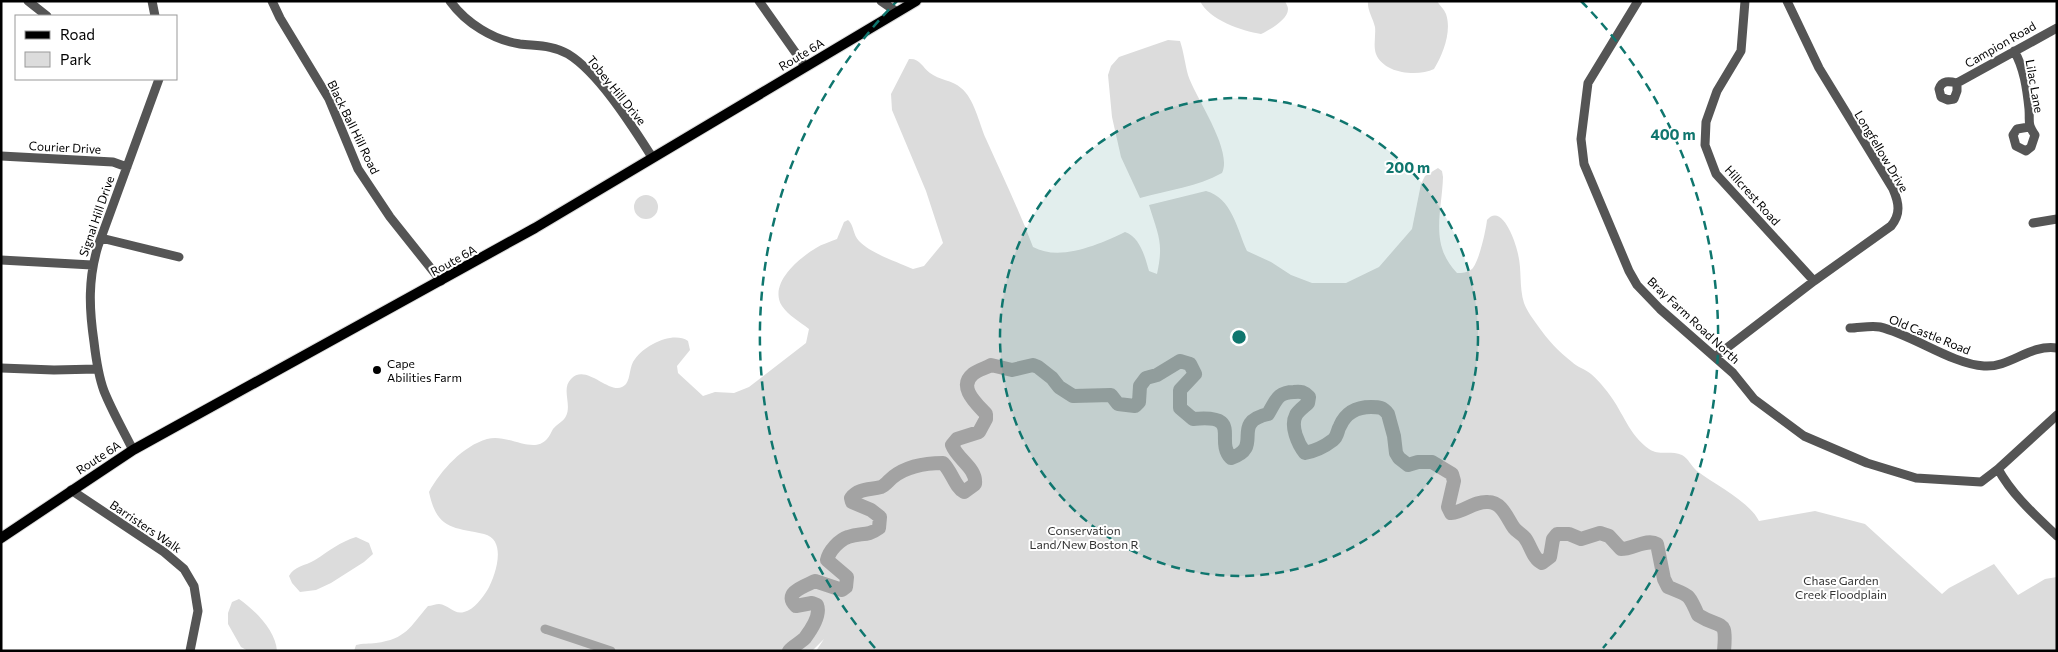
<svg xmlns="http://www.w3.org/2000/svg" width="2058" height="652" font-family="Commissioner,sans-serif">
<rect width="100%" height="100%" fill="#fff"/>
<path fill="#dcdcdc" d="M 1200,1 L 1285,1 C 1286,4 1288,6 1288,9 C 1288,20 1269,30 1261,34 C 1242,31 1209,20 1200,1 Z
M 1368,1 L 1437,1 C 1440,6 1444,9 1446,14 C 1452,31 1443,55 1434,69 C 1418,77 1384,74 1376,54 C 1373,45 1376,36 1375,27 C 1373,18 1367,10 1368,1 Z
M 1168,40 L 1180,41 C 1184,53 1185,64 1188,75 C 1196,99 1233,150 1222,173 C 1197,187 1168,190 1140,198 L 1121,157 L 1112,117 L 1108,75 L 1111,66 L 1119,57 Z
M 909,59 C 920,58 922,67 930,73 C 939,80 952,80 961,88 C 974,98 979,123 986,139 C 1002,175 1019,210 1033,247 C 1060,262 1100,244 1125,232 C 1140,237 1145,257 1149,271 L 1157,274 C 1164,242 1158,235 1149,205 L 1206,191 C 1232,198 1237,229 1247,251 L 1271,262 L 1291,275 L 1312,283 L 1346,283 L 1379,267 L 1412,229 L 1421,184 L 1425,176 L 1438,168 L 1442,171 L 1443,177 C 1442,212 1429,244 1457,273 C 1462,273 1467,273 1472,269 C 1479,262 1486,230 1487,220 C 1502,202 1516,243 1518,254 C 1522,270 1519,287 1524,303 C 1527,311 1533,319 1538,326 C 1547,339 1559,352 1572,362 C 1577,367 1585,369 1591,374 C 1597,379 1604,387 1609,394 C 1623,412 1629,435 1649,449 C 1659,456 1670,450 1682,455 C 1688,458 1692,467 1697,471 C 1715,485 1749,501 1759,521 L 1815,511 L 1865,524 L 1942,594 L 1949,588 L 1994,564 L 2018,595 L 2045,579 L 2057,577 L 2057,651 L 816,651 L 824,639 L 812,651 L 354,651 L 356,645 C 363,643 369,644 376,643 C 406,639 410,627 428,606 C 431,606 436,604 439,604 C 449,605 454,615 464,612 C 474,610 483,597 488,589 C 495,576 508,540 484,534 C 453,527 437,530 429,492 C 441,470 463,446 487,439 C 508,433 533,455 547,439 C 550,436 551,432 553,429 C 557,424 564,421 566,416 C 572,404 561,389 571,379 C 587,361 612,400 626,384 C 631,377 629,366 635,359 C 645,345 673,331 688,341 L 690,350 L 677,366 L 678,373 L 703,396 L 715,392 L 734,393 L 749,387 L 806,343 L 809,329 C 800,322 788,315 782,306 C 768,284 799,258 816,248 C 822,244 830,242 837,239 L 844,222 L 848,220 C 854,225 853,235 859,241 C 870,253 897,262 913,269 L 924,266 L 943,243 L 926,191 L 892,110 L 891,94 Z
M634 207a12 12 0 1 1 24 0a12 12 0 1 1-24 0Z
M 356,537 L 369,543 L 373,554 L 364,562 L 331,583 L 316,590 L 300,592 L 292,583 L 289,576 C 294,566 305,566 315,560 C 329,551 340,542 356,537 Z
M 239,599 C 255,610 276,631 277,651 L 248,651 L 241,647 L 228,624 L 228,613 L 232,602 Z"/>
<g fill="none" stroke-linecap="round" stroke-linejoin="round">
<path stroke="#a3a3a3" stroke-width="9" d="M 545,629 L 611,651"/>
<path stroke="#a3a3a3" stroke-width="14" d="M 789,651 C 793,646 800,643 805,638 C 811,630 821,615 817,605 L 812,603 L 796,606 C 782,593 805,586 815,581 L 842,590 L 846,587 L 847,577 L 827,560 C 829,551 839,540 848,537 C 861,532 867,537 879,528 L 880,517 L 871,510 L 852,502 L 851,498 C 859,488 870,490 881,487 C 886,485 889,480 893,477 C 907,466 926,463 943,463 C 952,472 955,487 964,492 L 975,484 C 977,468 957,459 952,445 L 957,439 L 979,432 L 986,419 L 986,414 C 977,404 957,387 973,374 C 978,370 986,368 991,365 L 1012,370 L 1033,365 L 1038,367 L 1052,378 L 1059,387 L 1073,396 L 1111,395 L 1118,404 L 1135,406 L 1139,402 L 1140,386 L 1146,378 L 1157,375 L 1180,361 L 1190,364 L 1195,374 L 1180,390 L 1180,408 L 1193,419 C 1244,414 1214,440 1231,458 C 1265,447 1229,423 1268,414 C 1276,401 1277,392 1294,392 C 1301,391 1304,392 1309,397 L 1308,403 C 1305,406 1298,411 1296,415 C 1290,426 1298,444 1305,453 C 1315,451 1324,447 1333,440 C 1338,436 1337,431 1340,426 C 1346,412 1357,407 1371,407 C 1379,407 1383,407 1388,414 L 1394,436 L 1396,453 L 1399,458 L 1408,465 L 1418,462 L 1432,462 L 1452,474 L 1454,481 L 1448,507 L 1451,513 C 1464,512 1474,501 1488,502 C 1502,502 1507,518 1514,528 C 1517,532 1522,534 1525,538 C 1531,546 1533,559 1542,563 L 1550,557 L 1553,539 L 1557,534 L 1569,534 L 1581,539 L 1600,533 L 1609,536 L 1621,549 C 1633,549 1647,538 1657,544 L 1664,579 L 1668,587 C 1689,596 1688,592 1698,615 C 1722,630 1727,617 1724,651"/>
<g stroke="#dbdbdb" stroke-width="12">
<path id="major" d="M 1,538 L 133,450 L 535,228 L 916,1"/>
</g>
<path stroke="#555" stroke-width="9" d="M 28,1 L 47,16
M 152,1 L 155,16
M 272,1 L 280,18 L 329,99 L 358,169 L 390,217 L 441,281
M 450,1 C 466,23 493,40 520,44 C 536,46 553,45 568,54 C 599,73 632,126 652,157
M 759,1 L 805,66
M 881,1 L 897,12
M 1638,1 L 1588,83 L 1581,139 L 1584,164 L 1629,271 L 1637,285 L 1660,309 L 1733,373 L 1754,399 L 1804,436 L 1867,463 L 1916,478 L 1981,482 L 1998,469 L 2057,415
M 1745,1 L 1741,51 L 1717,91 L 1706,122 L 1705,145 L 1716,174 L 1814,281
M 2014,51 C 2024,67 2027,90 2029,109 C 2030,123 2027,123 2035,135 L 2031,147 L 2026,151 L 2016,146 L 2013,135 L 2017,129 L 2029,127
M 1957,83 L 1957,91 L 1954,99 L 1948,100 L 1941,97 L 1939,89 C 1942,80 1949,81 1957,83 L 2057,28
M 1,156 L 113,162 L 127,167
M 2033,223 L 2057,219
M 101,238 L 179,257
M 1,260 L 92,265
M 1850,328 C 1859,328 1871,325 1880,327 C 1913,335 1952,364 1984,366 C 2010,368 2029,344 2057,348
M 1715,357 L 1814,281 L 1891,226 C 1901,214 1899,203 1893,189 L 1819,68 L 1787,1
M 1,368 L 54,370 L 97,369
M 133,450 C 123,430 112,411 104,391 C 98,375 96,359 94,342 C 89,308 88,279 98,246 L 159,79
M 1998,469 C 2013,496 2035,515 2057,536
M 71,490 L 164,552 L 184,569 L 194,586 L 198,611 L 190,651"/>
<use href="#major" stroke="#000" stroke-width="10"/>
</g>
<circle cx="1239" cy="337" r="239" fill="#0f766e" fill-opacity=".12"/>
<g fill="none" stroke="#0f766e" stroke-width="2.5" stroke-dasharray="9 6">
<circle cx="1239" cy="337" r="239"/>
<path d="M875 648A479 479 0 0 1 897 1M1581 1A479 479 0 0 1 1603 648"/>
</g>
<circle fill="#000" stroke="#fff" stroke-width="2" cx="377" cy="370" r="5"/>
<g text-anchor="middle" dominant-baseline="central" stroke-width="4" stroke-linejoin="round" paint-order="stroke">
<g font-size="12" fill="#000" stroke="#fff">
<text transform="translate(2000 44) rotate(-30)">Campion Road</text>
<text transform="translate(801 54) rotate(-31)">Route 6A</text>
<text transform="translate(2035 86) rotate(80)">Lilac Lane</text>
<text transform="translate(617 90) rotate(51)">Tobey Hill Drive</text>
<text transform="translate(354 127) rotate(64)">Black Ball Hill Road</text>
<text transform="translate(65 147) rotate(3)">Courier Drive</text>
<text transform="translate(1882 151) rotate(59)">Longfellow Drive</text>
<text transform="translate(1753 195) rotate(48)">Hillcrest Road</text>
<text transform="translate(96 216) rotate(-71)">Signal Hill Drive</text>
<text transform="translate(453 260) rotate(-29)">Route 6A</text>
<text transform="translate(1694 320) rotate(43)">Bray Farm Road North</text>
<text transform="translate(1930 334) rotate(22)">Old Castle Road</text>
<text transform="translate(98 457) rotate(-33)">Route 6A</text>
<text transform="translate(146 526) rotate(34)">Barristers Walk</text>
</g>
<g font-size="12" fill="#000" stroke="#fff" text-anchor="start">
<text x="387" y="363">Cape<tspan x="387" dy="14">Abilities Farm</tspan></text>
</g>
<g font-size="12" fill="#333" stroke="#fff">
<text x="1084" y="530">Conservation<tspan x="1084" dy="14">Land/New Boston R</tspan></text>
<text x="1841" y="580">Chase Garden<tspan x="1841" dy="14">Creek Floodplain</tspan></text>
</g>
</g>
<circle cx="1239" cy="337" r="8" fill="#0f766e" stroke="#fff" stroke-width="2.5"/>
<g font-size="15" text-anchor="middle" font-weight="bold" fill="#0f766e" stroke="#fff" stroke-width="4" stroke-linejoin="round" paint-order="stroke">
<text x="1673" y="140">400 m</text>
<text x="1408" y="173">200 m</text>
</g>
<rect width="2058" height="652" fill="none" stroke="#000000" stroke-width="5"/>
<rect x="15" y="15" width="162" height="65" fill="#ffffff" stroke="#999999"/>
<rect x="25" y="31" width="25" height="8" fill="#000000" stroke="#999999"/>
<text x="60" y="40" font-size="15" fill="#000000">Road</text>
<rect x="25" y="52" width="25" height="15" fill="#dcdcdc" stroke="#999999"/>
<text x="60" y="65" font-size="15" fill="#000000">Park</text>
</svg>
